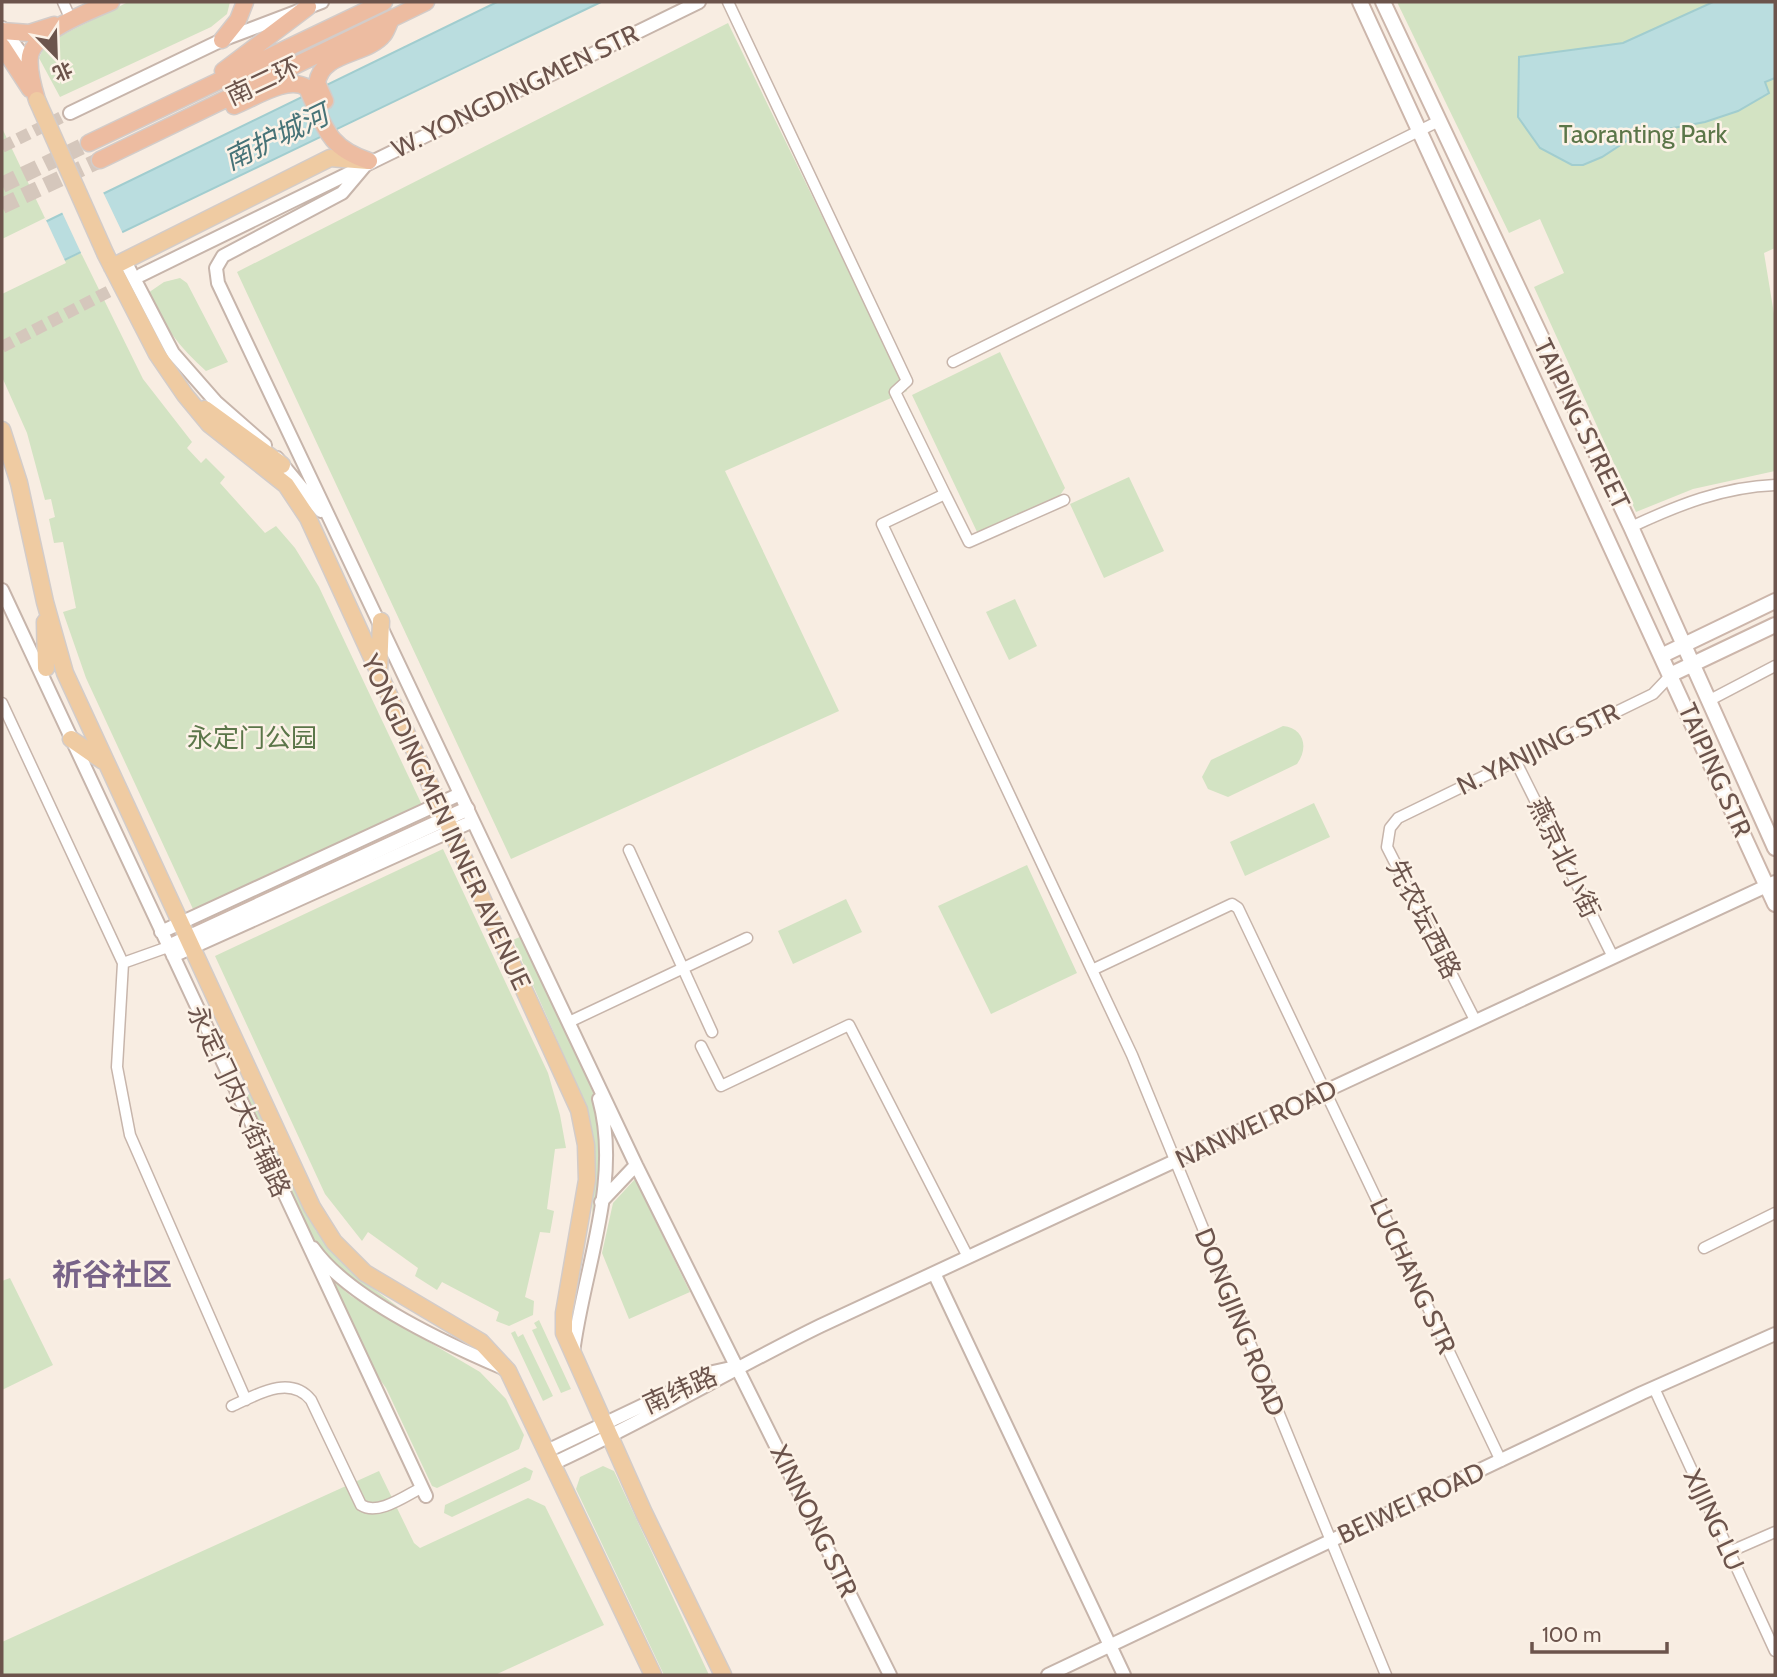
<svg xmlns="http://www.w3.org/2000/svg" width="1777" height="1677" font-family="Cabin,'Noto Sans SC',sans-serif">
<rect width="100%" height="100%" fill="#f8ede2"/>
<path fill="#d3e3c3" d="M 128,2 L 230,2 L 227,14 L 211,27 L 60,97 L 39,58 L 46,43 Z
M 1397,2 L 1775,2 L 1775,248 L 1764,253 L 1775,320 L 1775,471 L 1693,489 L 1636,512 L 1534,287 L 1564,273 L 1540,219 L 1509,233 Z
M 728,23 L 907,391 L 725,471 L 839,711 L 511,859 L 237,272 Z
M 2,128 L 65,260 L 81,253 L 143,379 L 192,442 L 187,448 L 201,463 L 206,458 L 225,477 L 220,483 L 265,533 L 276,526 L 295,548 L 319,587 L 422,805 L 193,909 L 86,678 L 63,612 L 76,608 L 63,542 L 54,543 L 49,519 L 55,517 L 51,499 L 45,500 L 27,433 L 2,377 Z
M 180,278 L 187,283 L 228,362 L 206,371 C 180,348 162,324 148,293 L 164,282 Z
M 1000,352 L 1065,488 L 1058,498 L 979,536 L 912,395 Z
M 1129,477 L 1164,551 L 1104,578 L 1070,504 Z
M 1015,599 L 1037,646 L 1009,660 L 986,612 Z
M 1283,726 C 1304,728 1309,748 1297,764 L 1228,797 L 1208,789 L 1202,777 L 1211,760 Z
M 1314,803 L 1330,837 L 1245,876 L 1230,842 Z
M 443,849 L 548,1073 L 560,1115 L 566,1148 L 555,1149 L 547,1209 L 554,1211 L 550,1233 L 540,1232 L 525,1297 L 534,1301 L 533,1315 L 509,1326 L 496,1321 L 499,1312 L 442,1282 L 437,1290 L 415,1276 L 418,1268 L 368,1232 L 362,1241 L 325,1194 L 215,956 Z
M 1027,865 L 1077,973 L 991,1014 L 938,906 Z
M 846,899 L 862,932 L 793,964 L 778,931 Z
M 524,935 L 594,1095 L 601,1164 L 592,1215 L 594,1169 L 588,1110 L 513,940 Z
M 250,1094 L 316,1231 L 358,1277 L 402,1310 C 365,1288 333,1267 307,1232 L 242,1097 Z
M 635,1179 L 690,1292 L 629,1319 L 602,1253 L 613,1203 Z
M 10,1278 L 53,1365 L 2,1390 L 2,1281 Z
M 332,1280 L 351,1296 L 480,1372 L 506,1399 L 524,1435 L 519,1449 L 437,1488 L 432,1486 L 386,1388 L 373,1370 Z
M 539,1320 L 571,1389 L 561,1393 L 532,1330 L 537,1328 L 534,1323 Z
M 515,1331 L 518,1337 L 523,1334 L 553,1396 L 543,1401 L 511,1333 Z
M 603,1466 L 614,1471 L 709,1675 L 664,1675 L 576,1489 L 580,1477 Z
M 525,1467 L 533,1471 L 530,1480 L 452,1517 L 444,1513 L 445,1505 Z
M 379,1471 L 414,1543 L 420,1548 L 528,1498 L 545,1506 L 604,1625 L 495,1675 L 2,1675 L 2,1642 Z"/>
<path fill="#badddf" stroke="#a1cdcf" stroke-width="2" d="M 497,2 L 601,2 L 2,290 L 2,243 Z
M 1713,2 L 1775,2 L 1775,78 L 1765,82 L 1769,93 L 1738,111 L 1705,122 L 1636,135 L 1602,157 L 1583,165 L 1572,165 L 1540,148 L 1518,117 L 1519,57 L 1623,43 Z"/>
<path fill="#f8ede2" d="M 102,190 L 124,236 L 82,255 L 61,210 Z
M 45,218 L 66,263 L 2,294 L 2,239 Z"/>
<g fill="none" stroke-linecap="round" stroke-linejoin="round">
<path stroke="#d5c7bc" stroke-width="12" stroke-dasharray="12 6" stroke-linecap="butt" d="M 2,147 L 70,113
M 2,347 L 129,281"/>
<path stroke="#d5c7bc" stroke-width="16" stroke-dasharray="16 8" stroke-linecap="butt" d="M 2,185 L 89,143
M 2,206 L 100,160"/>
<g stroke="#c7b5ab" stroke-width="13">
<path id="minor" d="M 63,2 L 71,20
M 728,2 L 907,381 L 895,392 L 945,494 L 882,524 L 1132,1055 L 1386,1675
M 953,362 L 1439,121
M 945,494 L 969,542 L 1064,500
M 1631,527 C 1678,505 1723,487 1775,485
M 1710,700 L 1775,666
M 2,703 L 123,963 L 117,1067 L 130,1135 L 246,1400
M 1515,760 L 1613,957
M 629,850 L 712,1032
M 123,963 L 168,947
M 1092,970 L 1232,904 L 1238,908 L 1501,1461
M 1475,1020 L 1387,847 L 1390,828 L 1398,818 L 1653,694 L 1672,674
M 569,1022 L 747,938
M 701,1046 L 721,1086 L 849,1025 L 968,1257
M 1704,1248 L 1775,1213
M 1654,1388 L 1775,1651
M 232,1406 C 256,1395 290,1374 311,1400 L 361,1505 C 378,1516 405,1496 421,1488
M 1729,1552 L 1775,1532"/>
</g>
<g stroke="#c7b5ab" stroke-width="16">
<path id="tertiary" d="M 2,28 L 31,66
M 70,113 L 222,40 L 322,2
M 369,161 L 342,193 L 223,256 L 216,268 L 218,283 L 636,1165 L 890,1675
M 125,261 L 173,353 L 216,402 L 265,445
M 141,275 L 699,2
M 277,458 L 321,511
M 2,590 L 426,1496
M 161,932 L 460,794
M 173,956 L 473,821
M 601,1202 L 636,1165
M 313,1248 C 348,1298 447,1344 503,1368
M 934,1273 L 1124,1675
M 573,1353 C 583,1271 622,1181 599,1099
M 547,1451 L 713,1372 L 731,1368
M 552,1464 C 644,1422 730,1370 820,1326 L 1775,882
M 1048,1675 L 1642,1393 L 1775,1334"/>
</g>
<g stroke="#ccb6ab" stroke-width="18">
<path id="secondary" d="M 1360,2 L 1775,904
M 1383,2 L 1631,527 L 1775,848
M 1663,655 L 1775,601
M 1672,674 L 1775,625
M 168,947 L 467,809"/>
</g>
<g stroke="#d3ccc9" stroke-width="19">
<path id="primary" d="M 106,255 L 157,354 L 185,395 L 209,424 L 286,485 L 308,518 L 579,1110 L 586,1145 L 587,1180 L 564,1313 L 564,1333 L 644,1513 L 723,1675
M 112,267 L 330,158 L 368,161
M 205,409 L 282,465
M 2,430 L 19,483 L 45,602 L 65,673 L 312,1207 L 334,1242 L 365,1273 L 481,1342 L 508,1371 L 653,1675
M 45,622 L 46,668
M 379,671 L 381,621
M 71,739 L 103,761"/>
</g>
<g stroke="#d3ccc9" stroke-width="19">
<path id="trunk" d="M 2,31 L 29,33 L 54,25
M 222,40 L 238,20 L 245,2
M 2,46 L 30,89
M 223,71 L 308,7
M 37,100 C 33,87 28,70 30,56 C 34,32 90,11 111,2
M 325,101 L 317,83 C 322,51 367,56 384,34 C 387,30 389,23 391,19
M 234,106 C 254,98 288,75 307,88 C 325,126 326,147 369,161
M 89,143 L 384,2
M 100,160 L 426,2"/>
</g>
<use href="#minor" stroke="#fff" stroke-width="10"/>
<use href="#tertiary" stroke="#fff" stroke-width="12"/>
<use href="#secondary" stroke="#fff" stroke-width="14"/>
<use href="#primary" stroke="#efcba2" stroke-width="16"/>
<use href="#trunk" stroke="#edbca1" stroke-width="16"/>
<g stroke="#d3ccc9" stroke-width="19" stroke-linecap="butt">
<path id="primary-bridge" d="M 37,100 L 106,255"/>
</g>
<use href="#primary-bridge" stroke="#efcba2" stroke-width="16"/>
</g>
<g text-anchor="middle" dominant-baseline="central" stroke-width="5" stroke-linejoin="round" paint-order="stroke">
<g font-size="26" fill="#6c544c" stroke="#fcf2e7">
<text transform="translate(263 81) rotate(-25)">南二环</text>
<text transform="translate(515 91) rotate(-26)">W. YONGDINGMEN STR</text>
<text transform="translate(1582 424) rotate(64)">TAIPING STREET</text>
<text transform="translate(1538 749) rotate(-26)">N. YANJING STR</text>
<text transform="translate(1715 770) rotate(66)">TAIPING STR</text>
<text transform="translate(446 822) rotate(65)">YONGDINGMEN INNER AVENUE</text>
<text transform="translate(1564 858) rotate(64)">燕京北小街</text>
<text transform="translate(1424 919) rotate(63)">先农坛西路</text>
<text transform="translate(239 1101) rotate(65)">永定门内大街辅路</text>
<text transform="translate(1256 1124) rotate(-25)">NANWEI ROAD</text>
<text transform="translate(1413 1276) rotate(65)">LUCHANG STR</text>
<text transform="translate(1240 1322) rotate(68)">DONGJING ROAD</text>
<text transform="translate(680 1390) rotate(-24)">南纬路</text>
<text transform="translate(1411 1503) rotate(-25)">BEIWEI ROAD</text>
<text transform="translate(1714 1520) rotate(65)">XIJING LU</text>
<text transform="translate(814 1521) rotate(64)">XINNONG STR</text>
</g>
<g font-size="26" fill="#5b7649" stroke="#fcf2e7">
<text x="1643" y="134">Taoranting Park</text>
<text x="252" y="738">永定门公园</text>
</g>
<g font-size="28" font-style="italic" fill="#467377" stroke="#fcf2e7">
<text transform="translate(276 137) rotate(-26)">南护城河</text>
</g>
<g font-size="30" font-weight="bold" fill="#796489" stroke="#fcf2e7">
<text x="112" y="1274">祈谷社区</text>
</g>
</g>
<rect width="1777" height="1677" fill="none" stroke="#6c544c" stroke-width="7"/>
<g transform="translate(56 56) rotate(157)" stroke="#fcf2e7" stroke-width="5" paint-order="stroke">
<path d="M0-5L12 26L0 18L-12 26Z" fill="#6c544c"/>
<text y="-10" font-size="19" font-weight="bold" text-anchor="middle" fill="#6c544c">北</text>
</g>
<path d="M1532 1642v10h135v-10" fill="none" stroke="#6c544c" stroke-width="3.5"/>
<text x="1542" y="1642" font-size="21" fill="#6c544c" stroke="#fcf2e7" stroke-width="5" paint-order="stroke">100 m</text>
</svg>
